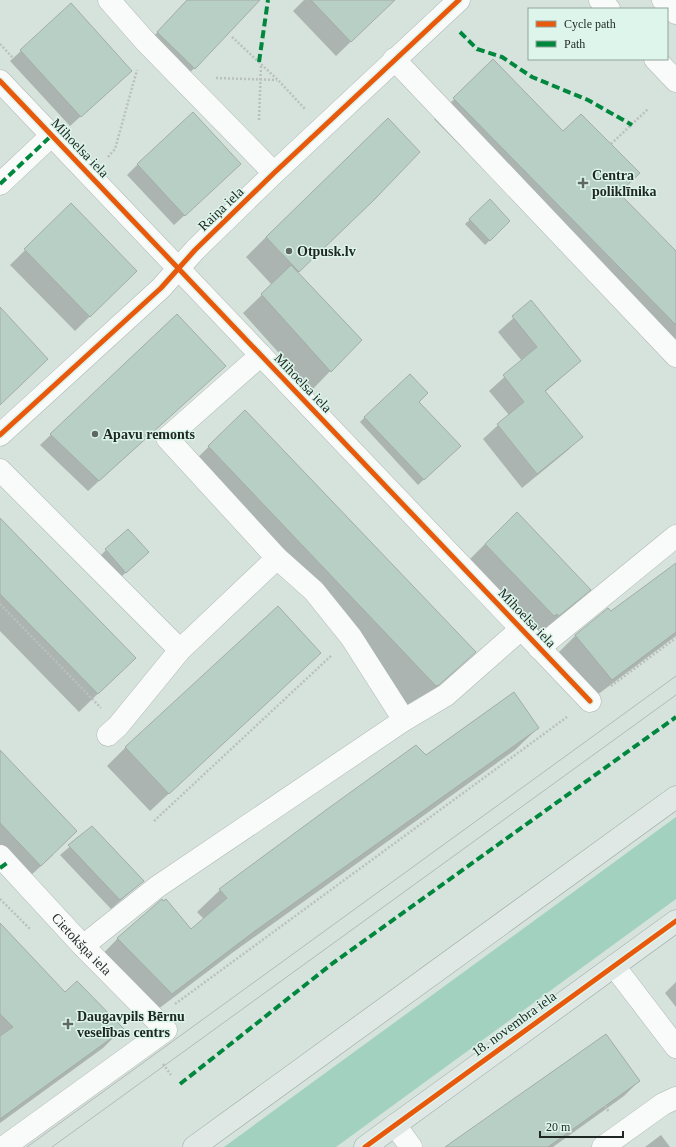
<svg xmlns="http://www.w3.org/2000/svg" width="676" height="1147" font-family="Georgia,serif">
<rect width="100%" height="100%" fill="#d6e2dc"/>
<path fill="#a2d2bf" d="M 676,817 L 676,899 L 336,1147 L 224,1147 Z"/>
<path fill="#0003" d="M 187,0 L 252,0 L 256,4 L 180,83 L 143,48 Z
M 304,0 L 394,0 L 336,56 L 293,11 Z
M 71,5 L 120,81 L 70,126 L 10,61 Z
M 493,61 L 618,194 L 676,253 L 676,366 L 434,119 Z
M 138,164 L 229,174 L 174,225 L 127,175 Z
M 490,201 L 509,221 L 485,245 L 465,224 Z
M 71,205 L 136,271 L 75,331 L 10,265 Z
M 353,220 L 297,273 L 360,340 L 312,390 L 243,313 L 272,285 L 246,257 L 266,237 Z
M 531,302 L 580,361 L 545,392 L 581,437 L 567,451 L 522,488 L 483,439 L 509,415 L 489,391 L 522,361 L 498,332 Z
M 177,316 L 214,376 L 88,491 L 40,445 Z
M 418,402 L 455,451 L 418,485 L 360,422 L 365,417 Z
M 245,411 L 474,652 L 451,675 L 412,709 L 185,470 Z
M 0,519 L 116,676 L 79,712 L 0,631 Z
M 485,544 L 589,590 L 571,608 L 540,633 L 467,562 Z
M 106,550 L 137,563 L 115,582 L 96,560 Z
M 676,564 L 676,636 L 593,698 L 556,655 L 575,636 L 608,609 L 611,612 Z
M 320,653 L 150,811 L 107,766 L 126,747 Z
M 538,728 L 515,750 L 232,953 L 149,1016 L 96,961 L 118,938 L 191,930 L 204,919 L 197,912 L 220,890 L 326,811 L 426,756 Z
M 0,752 L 53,855 L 17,888 L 0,871 Z
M 92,828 L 143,881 L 111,909 L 60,855 Z
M 0,925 L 65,994 L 122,1029 L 103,1048 L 0,1123 Z
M 676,982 L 676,1007 L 665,993 Z
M 639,1081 L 624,1096 L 553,1147 L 447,1147 Z
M 661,1135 L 670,1147 L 645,1147 Z"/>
<path fill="#b8cfc5" stroke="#a3ada8" d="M 187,0 L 260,0 L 195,69 L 157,32 Z
M 311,0 L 395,0 L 351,42 Z
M 71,3 L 132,71 L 81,117 L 20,50 Z
M 493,59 L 563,131 L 581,114 L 640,173 L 619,193 L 676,251 L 676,325 L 453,98 Z
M 193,112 L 241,164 L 185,216 L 137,164 Z
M 388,118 L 420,152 L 374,200 L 299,272 L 266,237 Z
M 490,199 L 510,221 L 490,241 L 469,219 Z
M 71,203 L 137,271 L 90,317 L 24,249 Z
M 291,265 L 362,340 L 331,372 L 261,294 Z
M 531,300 L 581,361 L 545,391 L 583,437 L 537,474 L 497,424 L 524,402 L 503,375 L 537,347 L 512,316 Z
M 0,307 L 48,359 L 0,405 Z
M 177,314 L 226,366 L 99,481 L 50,434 Z
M 410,374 L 428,393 L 419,402 L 461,446 L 424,480 L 364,417 Z
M 245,410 L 476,652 L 439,685 L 436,686 L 208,446 Z
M 517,512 L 591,590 L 559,616 L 557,614 L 554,616 L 485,544 Z
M 0,518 L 136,658 L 98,694 L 0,594 Z
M 128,529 L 149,552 L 126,573 L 105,549 Z
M 676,563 L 676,632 L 612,680 L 575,635 L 608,608 L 611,611 Z
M 278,606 L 321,653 L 169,794 L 125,747 Z
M 514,692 L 539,728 L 255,931 L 172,994 L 117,938 L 162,899 L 163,901 L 166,899 L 191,929 L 227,898 L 219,889 L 326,810 L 416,745 L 426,755 Z
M 0,750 L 77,831 L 41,866 L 0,823 Z
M 92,826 L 144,881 L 120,900 L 68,845 Z
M 0,923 L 65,992 L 77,981 L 124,1029 L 0,1119 L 0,1036 L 13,1027 L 0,1014 Z
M 606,1034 L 640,1081 L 548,1147 L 445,1147 Z"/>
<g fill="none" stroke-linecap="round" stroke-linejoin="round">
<g stroke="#b0bab6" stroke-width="23">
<g id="minor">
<path d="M 109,0 L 145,41 L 274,173"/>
<path d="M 600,0 L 609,9"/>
<path d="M 663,0 L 676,13"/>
<path d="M 394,59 L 676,356"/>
<path d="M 655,59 L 676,81"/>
<path d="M 0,81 L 590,701"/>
<path d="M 0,184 L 51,136"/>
<path d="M 261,355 L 167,438 L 277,558 L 314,591 L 351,637 L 404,720"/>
<path d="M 0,435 L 161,288 L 195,250 L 274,173 L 459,0"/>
<path d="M 0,470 L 180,650"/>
<path d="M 539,648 L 676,536"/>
<path d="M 108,735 L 118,726 L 180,650 L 277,558"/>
<path id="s1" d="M 0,856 L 83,946 L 166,1030 L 4,1147"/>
<path d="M 83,946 L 157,887 L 404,720 L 446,695 L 521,629"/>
<path d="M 614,966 L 676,1047"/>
<path d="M 395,1125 L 411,1147"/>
<path d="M 603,1147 L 663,1104 L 676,1098"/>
</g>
</g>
<g stroke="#96a7a0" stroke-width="23">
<path id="major" d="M 194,1147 L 676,797
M 365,1147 L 676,921"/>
</g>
<path stroke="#bbc0be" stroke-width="2.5" stroke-dasharray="2 2" stroke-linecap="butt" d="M 232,37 L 278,80 L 305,109
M 0,44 L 13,58
M 216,78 L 277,80
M 259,120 L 261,65
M 611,144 L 648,109
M 108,157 L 115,149 L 137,70
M 0,311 L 1,310
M 0,604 L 101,708
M 611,686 L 676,638
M 154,821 L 332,655
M 0,899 L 30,929
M 175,1004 L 567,717
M 163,1064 L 171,1075
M 605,1106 L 609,1112"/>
<use href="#minor" stroke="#f9fbfa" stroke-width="22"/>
<use href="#major" stroke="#dfe8e4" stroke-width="22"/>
<path stroke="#b6b9b7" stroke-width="1" d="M 27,1147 L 676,676
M 52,1147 L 676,695"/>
<path stroke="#00873e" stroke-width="4" stroke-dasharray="8 4" stroke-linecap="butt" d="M 460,32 L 477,49 L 502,57 L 532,77 L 588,100 L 632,125
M 259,62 L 268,0
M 0,184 L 51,136
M 0,868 L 7,863
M 180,1084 L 333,963 L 676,717"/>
<g stroke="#ddf5ea" stroke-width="8">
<path id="cycleway" d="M 0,81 L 590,701
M 0,435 L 161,288 L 195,250 L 274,173 L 459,0
M 365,1147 L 676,921"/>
</g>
<use href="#cycleway" stroke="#e8590c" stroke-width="5"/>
</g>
<g fill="#5e6864" stroke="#ddf5ea" stroke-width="1.5">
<path d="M581 177h4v4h4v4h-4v4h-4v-4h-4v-4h4z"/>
<circle cx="289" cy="251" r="4"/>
<circle cx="95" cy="434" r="4"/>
<path d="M66 1018h4v4h4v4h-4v4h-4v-4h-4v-4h4z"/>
</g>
<g text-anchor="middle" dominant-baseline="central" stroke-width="3" stroke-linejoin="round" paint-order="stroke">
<g font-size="14" fill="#1e2723" stroke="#ddf5ea">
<text transform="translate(80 148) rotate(46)">Mihoelsa iela</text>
<text transform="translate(221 209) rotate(-44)">Raiņa iela</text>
<text transform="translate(303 383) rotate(46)">Mihoelsa iela</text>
<text transform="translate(527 618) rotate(46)">Mihoelsa iela</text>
<text stroke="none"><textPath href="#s1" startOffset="120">Cietokšņa iela</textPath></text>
<text transform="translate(514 1024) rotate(-36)">18. novembra iela</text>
</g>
<g font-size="14" font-weight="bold" fill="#1e2723" stroke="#ddf5ea" text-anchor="start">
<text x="592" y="175">Centra<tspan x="592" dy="16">poliklīnika</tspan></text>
<text x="297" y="251">Otpusk.lv</text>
<text x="103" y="434">Apavu remonts</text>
<text x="77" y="1016">Daugavpils Bērnu<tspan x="77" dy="16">veselības centrs</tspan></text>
</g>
</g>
<rect x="528" y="8" width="140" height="52" fill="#ddf5ea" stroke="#91a39a"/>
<rect x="536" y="21" width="20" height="6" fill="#e8590c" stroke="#91a39a"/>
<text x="564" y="28" font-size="12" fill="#1e2723">Cycle path</text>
<rect x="536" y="41" width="20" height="6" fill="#00873e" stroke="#91a39a"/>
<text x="564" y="48" font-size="12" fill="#1e2723">Path</text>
<path d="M540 1131v6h83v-6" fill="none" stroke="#1e2723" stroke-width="2"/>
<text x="546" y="1131" font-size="12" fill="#1e2723" stroke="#ddf5ea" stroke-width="3" paint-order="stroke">20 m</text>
</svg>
